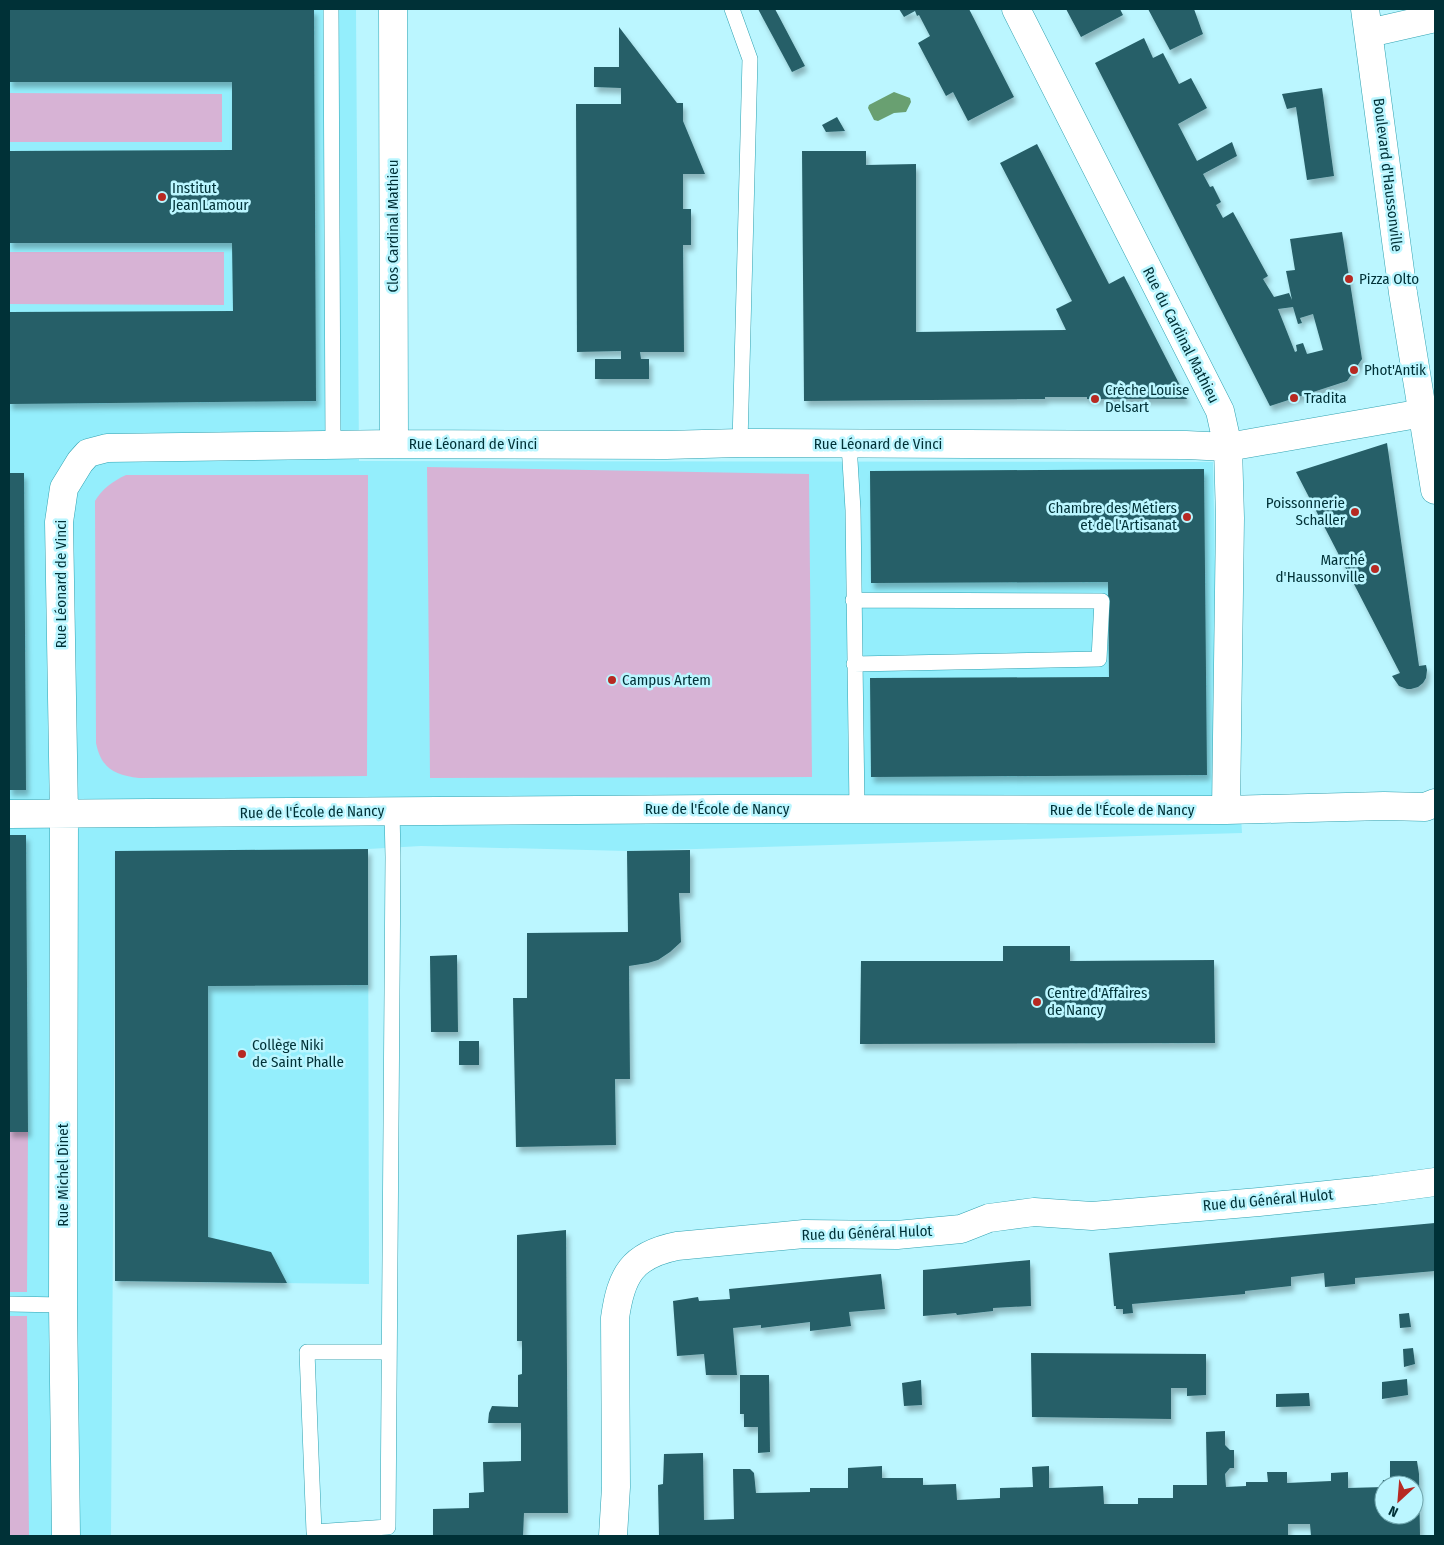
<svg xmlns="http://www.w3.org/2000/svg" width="1444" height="1545" font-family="'Fira Sans Condensed',sans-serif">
<defs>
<filter id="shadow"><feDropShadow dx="3" dy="5.5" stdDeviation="2.5" flood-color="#0004"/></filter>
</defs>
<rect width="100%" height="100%" fill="#bbf6ff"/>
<path fill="#94eefc" d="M 9,9 L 356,9 L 359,461 L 1213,462 L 1215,561 L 1214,800 L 1240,799 L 1242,833 L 627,851 L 421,846 L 368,849 L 369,1284 L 115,1281 L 115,924 L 111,1536 L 9,1536 Z"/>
<path fill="#d7b3d5" d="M 9,93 L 222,94 L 222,142 L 9,142 Z
M 9,252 L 224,252 L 224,305 L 9,304 Z
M 427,467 L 809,474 L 812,777 L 430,778 Z
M 126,475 L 368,475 L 367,776 L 139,778 C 114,775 101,768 96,743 L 95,501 C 102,489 113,481 126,475 Z
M 9,1132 L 28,1132 L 27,1292 L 9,1292 Z
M 9,1316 L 27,1316 L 29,1536 L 9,1536 Z"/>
<path fill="#69a071" d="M 894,92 L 910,98 L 911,102 L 906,112 L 894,113 L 878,121 L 874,120 L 868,108 L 869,105 Z"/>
<path fill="#265f67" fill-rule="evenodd" filter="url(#shadow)" d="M 9,9 L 314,9 L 316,401 L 9,404 L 9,312 L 233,311 L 232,243 L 9,243 L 9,151 L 232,150 L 232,82 L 9,82 Z
M 758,9 L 775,9 L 805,66 L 792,72 Z
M 899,9 L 969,9 L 1014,97 L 968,121 L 953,92 L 946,96 L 918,43 L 930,36 L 919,15 L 917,16 L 915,11 L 904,17 Z
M 1066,9 L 1120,9 L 1123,15 L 1081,37 Z
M 1148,9 L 1194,9 L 1203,34 L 1170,50 Z
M 619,27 L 677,103 L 683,103 L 683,121 L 705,174 L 683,174 L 683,209 L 691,209 L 691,245 L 683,245 L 684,352 L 640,352 L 641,359 L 649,359 L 649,379 L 595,379 L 595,359 L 621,359 L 621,351 L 577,352 L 576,104 L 621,104 L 621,88 L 594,87 L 594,67 L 619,67 Z
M 1144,38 L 1153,58 L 1163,53 L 1179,84 L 1191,78 L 1207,108 L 1178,124 L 1197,161 L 1232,142 L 1237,156 L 1203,174 L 1210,187 L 1213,186 L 1221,202 L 1216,205 L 1223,218 L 1233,212 L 1268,276 L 1263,279 L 1274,297 L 1289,293 L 1292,300 L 1286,271 L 1295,270 L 1290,239 L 1342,232 L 1362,359 L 1347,381 L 1270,406 L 1095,63 ZM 1293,307 L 1298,324 L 1302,323 L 1300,318 L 1313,314 L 1323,350 L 1307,354 L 1303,343 L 1296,345 L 1297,351 L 1295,352 L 1278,309 Z
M 1322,88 L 1334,176 L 1307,180 L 1296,107 L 1287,109 L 1282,94 Z
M 837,117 L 845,131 L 826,132 L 822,125 Z
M 1037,144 L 1109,284 L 1124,276 L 1187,399 L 1087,399 L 1087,397 L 1045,397 L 1045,399 L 804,401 L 802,151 L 866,151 L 866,165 L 916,164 L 916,332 L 1066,330 L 1056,309 L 1072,301 L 1000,163 Z
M 1387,443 L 1419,666 L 1426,665 L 1427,670 L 1426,678 L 1423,683 L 1418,687 L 1411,689 L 1407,689 L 1399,686 L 1392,676 L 1400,673 L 1296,472 Z
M 1204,469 L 1207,775 L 871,777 L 870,678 L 1109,677 L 1108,582 L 871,583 L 870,471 Z
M 9,473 L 24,473 L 26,790 L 9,790 Z
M 9,835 L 26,835 L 28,1132 L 9,1132 Z
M 368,849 L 368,985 L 208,986 L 208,1237 L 271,1252 L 287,1283 L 115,1281 L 115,851 Z
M 690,850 L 690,893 L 679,893 L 681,942 L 670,952 L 658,960 L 648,963 L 629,966 L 630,1079 L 615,1079 L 616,1145 L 516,1147 L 513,998 L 527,998 L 527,933 L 628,932 L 627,851 Z
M 1003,946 L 1070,946 L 1070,961 L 1214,960 L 1215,1043 L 860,1044 L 861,961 L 1003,961 Z
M 457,955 L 458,1032 L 431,1032 L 430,956 Z
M 459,1041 L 479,1041 L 479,1065 L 459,1065 Z
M 1435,1223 L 1435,1271 L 1355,1278 L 1355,1284 L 1325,1287 L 1324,1273 L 1291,1277 L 1291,1286 L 1245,1291 L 1245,1294 L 1132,1304 L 1133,1313 L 1123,1314 L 1123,1309 L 1116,1309 L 1116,1306 L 1114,1306 L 1109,1253 Z
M 566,1230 L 568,1513 L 524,1513 L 523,1536 L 433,1536 L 433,1509 L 469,1508 L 469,1493 L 484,1492 L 483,1462 L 521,1461 L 521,1423 L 488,1423 L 489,1413 L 492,1406 L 518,1407 L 518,1375 L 522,1374 L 522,1341 L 517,1341 L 517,1235 Z
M 1030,1260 L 1031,1306 L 993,1308 L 993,1311 L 957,1315 L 956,1313 L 923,1316 L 923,1270 Z
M 881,1274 L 885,1309 L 849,1312 L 851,1326 L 810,1331 L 810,1322 L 761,1328 L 761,1325 L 733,1328 L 737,1375 L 706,1375 L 704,1354 L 677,1356 L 673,1301 L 698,1297 L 699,1301 L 730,1299 L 729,1289 Z
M 1409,1313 L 1411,1327 L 1400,1328 L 1399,1314 Z
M 1413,1348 L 1415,1364 L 1404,1367 L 1403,1349 Z
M 1031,1353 L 1206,1354 L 1206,1395 L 1187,1396 L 1187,1388 L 1171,1388 L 1171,1419 L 1032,1417 Z
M 740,1375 L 769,1375 L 770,1452 L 758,1453 L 758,1427 L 744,1427 L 744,1414 L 740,1414 Z
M 1407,1379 L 1408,1395 L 1382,1399 L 1382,1382 Z
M 921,1380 L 922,1405 L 904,1406 L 902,1383 Z
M 1309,1393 L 1310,1406 L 1276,1407 L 1276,1394 Z
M 1225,1431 L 1225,1445 L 1230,1450 L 1234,1450 L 1234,1468 L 1230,1468 L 1225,1474 L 1226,1487 L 1246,1486 L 1246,1482 L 1268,1482 L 1267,1472 L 1287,1472 L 1287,1483 L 1331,1481 L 1331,1473 L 1348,1472 L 1348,1488 L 1384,1487 L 1384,1515 L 1414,1515 L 1414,1485 L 1382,1485 L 1383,1480 L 1390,1480 L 1390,1461 L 1417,1461 L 1419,1474 L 1420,1536 L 1311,1536 L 1310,1524 L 1288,1524 L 1288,1536 L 659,1536 L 658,1485 L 663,1484 L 664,1454 L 703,1453 L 704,1520 L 734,1519 L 733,1469 L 750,1469 L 754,1473 L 756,1493 L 810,1492 L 810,1488 L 848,1488 L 848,1468 L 882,1466 L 882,1478 L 923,1478 L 923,1485 L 956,1484 L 957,1500 L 1000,1498 L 1000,1488 L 1033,1487 L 1032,1467 L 1049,1466 L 1049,1488 L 1103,1486 L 1104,1504 L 1138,1504 L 1138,1498 L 1173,1498 L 1173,1485 L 1207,1485 L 1206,1432 Z"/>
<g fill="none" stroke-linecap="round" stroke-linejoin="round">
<g stroke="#30a2b1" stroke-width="16">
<path id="lane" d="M 331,9 L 333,445
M 732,9 L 750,59 L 740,443
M 849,444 L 853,510 L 857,809
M 853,600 L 1102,601 L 1099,659 L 854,664
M 9,1304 L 63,1305
M 389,1352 L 307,1352 L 314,1532 L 388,1527 L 393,857 L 392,811"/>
</g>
<g stroke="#30a2b1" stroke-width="29">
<path id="street" d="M 393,9 L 394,444
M 1016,9 L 1220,411 L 1228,447 L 1230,518 L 1226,810
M 1369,33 L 1435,18
M 9,814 L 719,809 L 1226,810 L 1384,806 L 1425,807 L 1435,803
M 66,1536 L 63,1305 L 64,814 L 59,522 L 64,488 L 80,462 L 88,453 L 107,448 L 394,444 L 666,445 L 740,443 L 1186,445 L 1228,447 L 1423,413
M 613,1536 L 616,1487 L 615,1318 C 621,1275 632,1255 677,1246 L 804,1234 L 897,1235 L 961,1229 L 989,1218 L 1034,1212 L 1092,1216 L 1259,1202 L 1375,1190 L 1435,1182"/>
</g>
<g stroke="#30a2b1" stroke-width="29">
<path id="secondary" d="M 1365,9 L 1403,293 L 1435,490"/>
</g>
<use href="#lane" stroke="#fff" stroke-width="15"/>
<use href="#street" stroke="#fff" stroke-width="28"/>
<use href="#secondary" stroke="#fff" stroke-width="28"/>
</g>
<g fill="#b72922" stroke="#bbf6ff" stroke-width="2">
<circle cx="162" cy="197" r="5"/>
<circle cx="1349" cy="279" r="5"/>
<circle cx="1354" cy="370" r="5"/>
<circle cx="1294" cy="398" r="5"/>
<circle cx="1095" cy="399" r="5"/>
<circle cx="1355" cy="512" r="5"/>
<circle cx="1187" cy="517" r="5"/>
<circle cx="1375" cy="569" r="5"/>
<circle cx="612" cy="680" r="5"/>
<circle cx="1037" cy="1002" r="5"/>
<circle cx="242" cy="1054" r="5"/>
</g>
<g text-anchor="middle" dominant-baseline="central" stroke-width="5" stroke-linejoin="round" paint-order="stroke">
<g font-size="15" fill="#003137" stroke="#bbf6ff">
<text transform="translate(1388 175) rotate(83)">Boulevard d'Haussonville</text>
<text transform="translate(393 226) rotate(-90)">Clos Cardinal Mathieu</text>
<text transform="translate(1181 335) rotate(63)">Rue du Cardinal Mathieu</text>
<text x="473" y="444">Rue Léonard de Vinci</text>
<text x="878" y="444">Rue Léonard de Vinci</text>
<text transform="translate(61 584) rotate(-90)">Rue Léonard de Vinci</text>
<text x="717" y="809">Rue de l'École de Nancy</text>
<text x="1122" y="810">Rue de l'École de Nancy</text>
<text transform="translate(312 812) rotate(-1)">Rue de l'École de Nancy</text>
<text transform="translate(63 1175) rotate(-90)">Rue Michel Dinet</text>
<text transform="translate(1268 1200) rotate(-5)">Rue du Général Hulot</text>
<text transform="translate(867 1233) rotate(-2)">Rue du Général Hulot</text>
</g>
<g font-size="15" fill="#003137" stroke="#bbf6ff" text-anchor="start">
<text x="172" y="188">Institut<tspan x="172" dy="17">Jean Lamour</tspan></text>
<text x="1359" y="279">Pizza Olto</text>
<text x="1364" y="370">Phot'Antik</text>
<text x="1105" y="390">Crèche Louise<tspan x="1105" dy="17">Delsart</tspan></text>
<text x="1304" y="398">Tradita</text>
<text x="1345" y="503" text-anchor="end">Poissonnerie<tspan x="1345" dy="17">Schaller</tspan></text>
<text x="1177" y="508" text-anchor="end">Chambre des Métiers<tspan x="1177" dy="17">et de l'Artisanat</tspan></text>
<text x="1365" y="560" text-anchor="end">Marché<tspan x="1365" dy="17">d'Haussonville</tspan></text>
<text x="622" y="680">Campus Artem</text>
<text x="1047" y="993">Centre d'Affaires<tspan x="1047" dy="17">de Nancy</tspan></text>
<text x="252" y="1045">Collège Niki<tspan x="252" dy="17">de Saint Phalle</tspan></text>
</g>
</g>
<rect width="1444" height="1545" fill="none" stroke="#003137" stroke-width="20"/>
<g transform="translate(1399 1500) rotate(206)"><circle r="24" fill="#bbf6ff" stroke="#70a7af"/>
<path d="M0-4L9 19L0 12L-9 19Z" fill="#b72922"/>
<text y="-8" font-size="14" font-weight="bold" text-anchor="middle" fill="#003137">N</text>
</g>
</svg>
